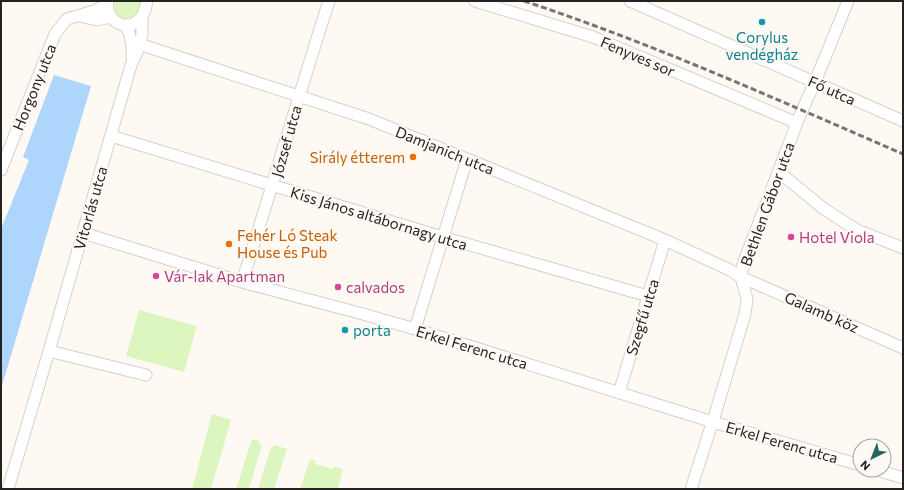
<svg xmlns="http://www.w3.org/2000/svg" width="904" height="490" font-family="Commissioner,sans-serif">
<rect width="100%" height="100%" fill="#fef9f3"/>
<path fill="#ddf6bf" d="M 115,1 L 140,1 C 146,24 109,25 115,1 Z
M 139,310 L 197,326 L 184,372 L 126,356 Z
M 212,414 L 231,420 L 211,489 L 192,489 Z
M 252,439 L 260,441 L 259,444 L 262,445 L 249,489 L 236,489 Z
M 274,445 L 287,449 L 274,489 L 258,489 L 271,447 L 273,447 Z
M 310,459 L 316,461 L 315,464 L 333,469 L 334,466 L 343,469 L 338,489 L 300,489 Z"/>
<path fill="#aed6fd" d="M 54,75 L 91,86 L 1,389 L 1,229 L 29,160 L 23,157 Z"/>
<g fill="none" stroke-linecap="round" stroke-linejoin="round">
<g stroke="#d6d1cb" stroke-width="13">
<path id="minor" d="M 108,1 C 104,22 130,35 142,16 C 145,12 146,6 147,1
M 475,1 L 593,37 L 797,123
M 630,1 L 903,121
M 80,16 L 96,20 L 111,17
M 126,25 C 131,36 133,45 132,57
M 140,43 L 145,46 L 369,119 L 665,240 L 730,270 L 741,277 L 903,348
M 111,136 L 442,237 L 648,296
M 1,170 L 55,34 L 67,19 L 94,11 L 107,5
M 779,172 L 824,209 L 857,230 L 903,248
M 83,233 L 242,282 L 363,314 L 415,329 L 713,422 L 860,465
M 242,282 C 272,188 299,94 329,1
M 415,329 L 467,159
M 49,351 L 146,375
M 619,393 L 665,240
M 877,470 L 903,478
M 8,489 L 49,351 L 131,65 L 138,50 L 142,35 L 142,18
M 691,489 L 716,411 L 745,314 L 747,299 L 741,277 L 743,264 L 800,115 L 815,82 L 848,1"/>
</g>
<use href="#minor" stroke="#fff" stroke-width="11"/>
<path stroke="#787571" stroke-width="3" stroke-dasharray="6 3" stroke-linecap="butt" d="M 524,1 C 654,44 778,100 903,154"/>
</g>
<g fill="#0f9aa8" stroke="#fef9f3" stroke-width="1.5">
<circle cx="762" cy="22" r="4"/>
<circle cx="345" cy="330" r="4"/>
</g>
<g fill="#e8710a" stroke="#fef9f3" stroke-width="1.5">
<circle cx="413" cy="157" r="4"/>
<circle cx="229" cy="244" r="4"/>
</g>
<g fill="#d1479c" stroke="#fef9f3" stroke-width="1.5">
<circle cx="791" cy="237" r="4"/>
<circle cx="156" cy="276" r="4"/>
<circle cx="338" cy="287" r="4"/>
</g>
<g text-anchor="middle" dominant-baseline="central" stroke-width="4" stroke-linejoin="round" paint-order="stroke">
<g font-size="15" fill="#0d838f" stroke="#fef9f3">
<text x="762" y="37">Corylus<tspan x="762" dy="17">vendégház</tspan></text>
<text x="353" y="330" text-anchor="start">porta</text>
</g>
<g font-size="15" fill="#252321" stroke="#fef9f3">
<text transform="translate(638 56) rotate(23)">Fenyves sor</text>
<text transform="translate(34 87) rotate(-68)">Horgony utca</text>
<text transform="translate(832 90) rotate(24)">Fő utca</text>
<text transform="translate(286 141) rotate(-74)">József utca</text>
<text transform="translate(445 150) rotate(22)">Damjanich utca</text>
<text transform="translate(767 204) rotate(-70)">Bethlen Gábor utca</text>
<text transform="translate(90 208) rotate(-74)">Vitorlás utca</text>
<text transform="translate(379 218) rotate(17)">Kiss János altábornagy utca</text>
<text transform="translate(822 312) rotate(24)">Galamb köz</text>
<text transform="translate(642 317) rotate(-73)">Szegfű utca</text>
<text transform="translate(472 347) rotate(17)">Erkel Ferenc utca</text>
<text transform="translate(782 442) rotate(16)">Erkel Ferenc utca</text>
</g>
<g font-size="15" fill="#c56008" stroke="#fef9f3" text-anchor="end">
<text x="405" y="157">Sirály étterem</text>
<text x="237" y="235" text-anchor="start">Fehér Ló Steak<tspan x="237" dy="17">House és Pub</tspan></text>
</g>
<g font-size="15" fill="#b23c85" stroke="#fef9f3" text-anchor="start">
<text x="799" y="237">Hotel Viola</text>
<text x="164" y="276">Vár-lak Apartman</text>
<text x="346" y="287">calvados</text>
</g>
</g>
<rect width="904" height="490" fill="none" stroke="#252321" stroke-width="4"/>
<g transform="translate(872 458) rotate(223)"><circle r="19" fill="#fef9f3" stroke="#a7a39f"/>
<path d="M0-3L7 15L0 10L-7 15Z" fill="#21695e"/>
<text y="-6" font-size="11" font-weight="bold" text-anchor="middle" fill="#252321">N</text>
</g>
</svg>
